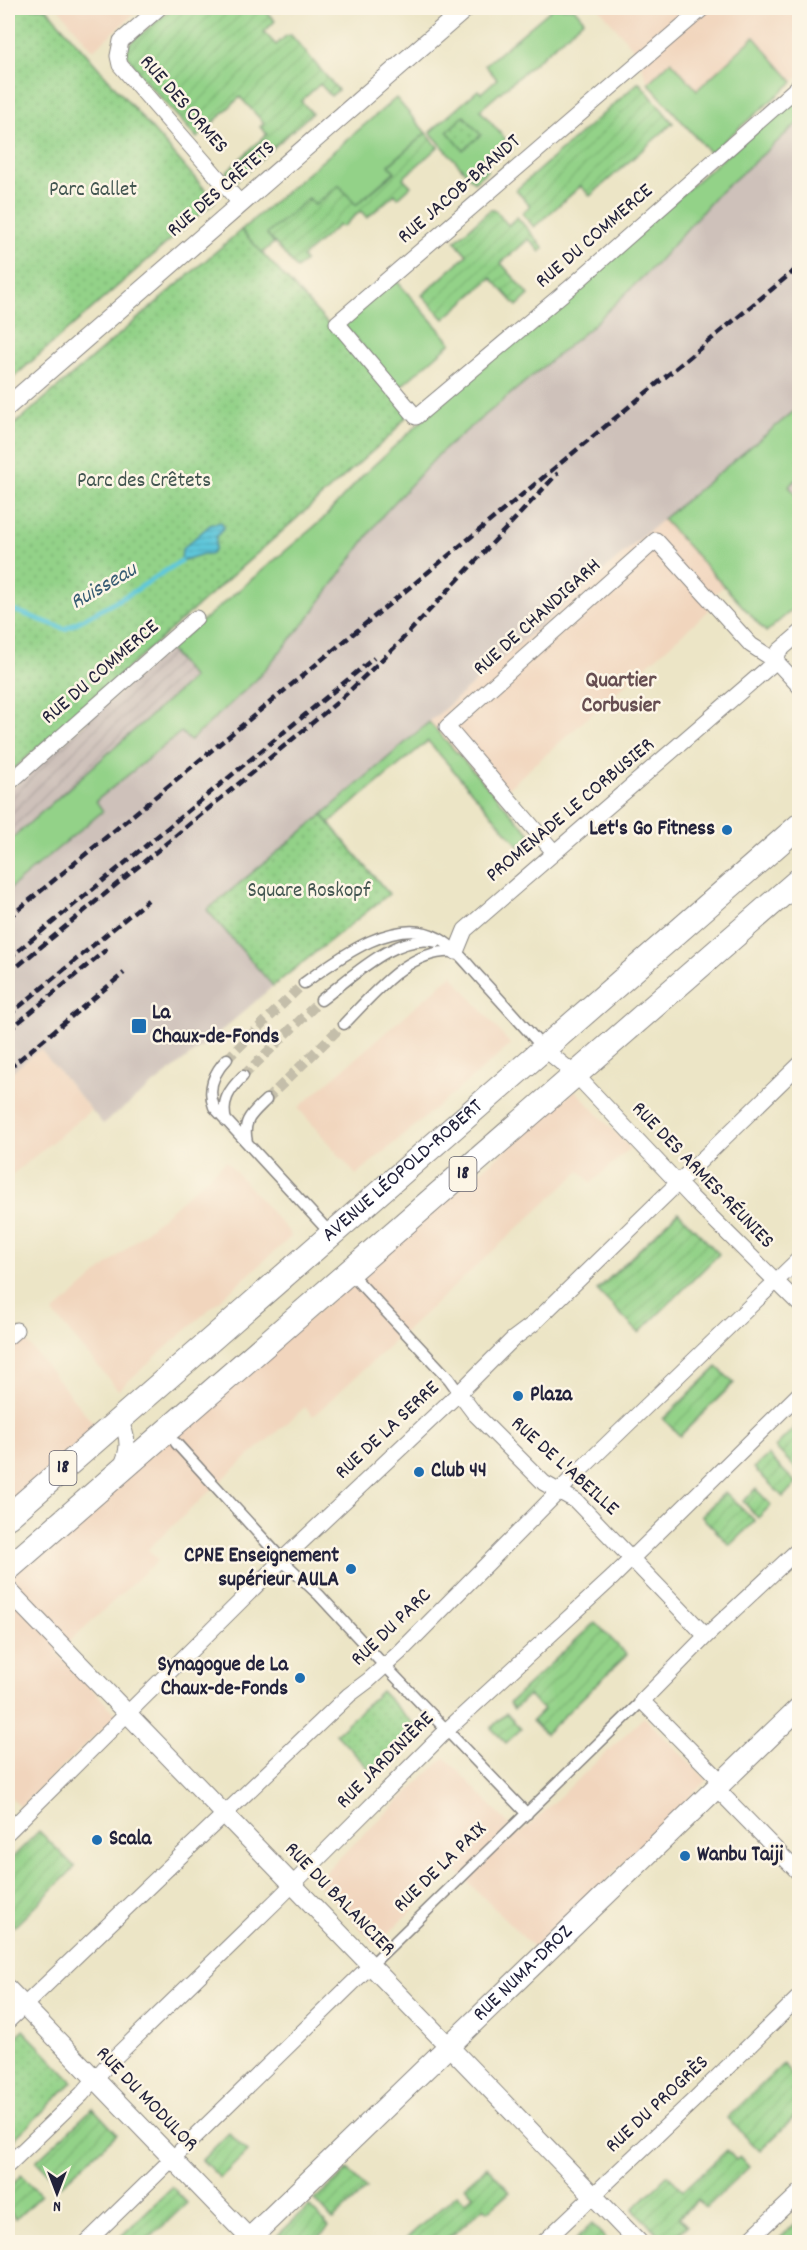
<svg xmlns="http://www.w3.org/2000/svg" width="807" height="2250" font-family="Dekko,sans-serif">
<defs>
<pattern id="industrial-furrows" width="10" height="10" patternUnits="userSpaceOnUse" patternTransform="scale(1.5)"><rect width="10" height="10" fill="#cec1ba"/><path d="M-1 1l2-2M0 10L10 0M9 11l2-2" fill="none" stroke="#b1a6a1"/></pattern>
<pattern id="park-dots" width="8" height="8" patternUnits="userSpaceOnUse" patternTransform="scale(1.5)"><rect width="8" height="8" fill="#93d288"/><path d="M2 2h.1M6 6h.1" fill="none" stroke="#7eb476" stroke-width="1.8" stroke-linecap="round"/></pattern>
<pattern id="garden-furrows" width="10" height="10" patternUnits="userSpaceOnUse" patternTransform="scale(1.5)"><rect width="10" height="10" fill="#93d288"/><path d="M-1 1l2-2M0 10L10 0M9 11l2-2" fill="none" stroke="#7eb476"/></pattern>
<pattern id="water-rules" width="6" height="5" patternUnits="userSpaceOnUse" patternTransform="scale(1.5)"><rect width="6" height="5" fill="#5fc8db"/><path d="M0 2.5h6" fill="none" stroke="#4ea2b3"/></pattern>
</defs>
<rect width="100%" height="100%" fill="#fcf5e5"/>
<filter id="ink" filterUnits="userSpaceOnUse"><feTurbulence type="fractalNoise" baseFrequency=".0167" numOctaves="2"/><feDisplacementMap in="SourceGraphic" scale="12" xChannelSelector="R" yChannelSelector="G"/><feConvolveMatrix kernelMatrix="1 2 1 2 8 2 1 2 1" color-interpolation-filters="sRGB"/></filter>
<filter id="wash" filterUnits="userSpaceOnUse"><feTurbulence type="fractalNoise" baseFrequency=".008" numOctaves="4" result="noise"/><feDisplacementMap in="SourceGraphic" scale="24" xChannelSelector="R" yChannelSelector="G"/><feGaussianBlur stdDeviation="1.35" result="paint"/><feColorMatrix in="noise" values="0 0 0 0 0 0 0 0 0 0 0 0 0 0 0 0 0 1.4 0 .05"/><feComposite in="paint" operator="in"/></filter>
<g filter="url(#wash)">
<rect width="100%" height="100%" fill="#ece5c6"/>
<path fill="#f1d5bd" d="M 58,8 L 141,8 L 93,50 Z
M 599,8 L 799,8 L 799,76 L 793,82 L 696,90 L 672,61 L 648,83 L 637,53 Z
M 663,519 L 724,586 L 712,596 L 707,612 L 498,797 L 429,722 Z
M 452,975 L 511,1045 L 356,1175 L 298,1108 Z
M 40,1049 L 91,1110 L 8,1178 L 8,1075 Z
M 575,1090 L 630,1148 L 591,1183 L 580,1171 L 313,1416 L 305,1407 L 225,1477 L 148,1549 L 158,1560 L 57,1653 L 117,1715 L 20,1807 L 8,1794 L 8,1578 Z
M 226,1161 L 289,1232 L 291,1237 L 118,1390 L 53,1313 Z
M 8,1319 L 98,1429 L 8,1507 Z
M 644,1717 L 707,1780 L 536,1950 L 455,1869 L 376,1945 L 315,1881 L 445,1757 L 519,1835 Z"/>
<path fill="url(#industrial-furrows)" d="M 169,649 L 193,678 L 8,842 L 8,791 Z"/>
<path fill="#cec1ba" d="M 799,122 L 799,604 L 766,632 L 663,519 L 322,815 L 208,910 L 273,986 L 220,1032 L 103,1124 L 40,1049 L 8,1075 L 8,890 L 103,812 L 96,801 L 181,732 L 190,740 L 382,516 L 441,452 L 591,327 L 657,263 L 716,196 Z"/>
<path fill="#93d288" stroke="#5a7a62" stroke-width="1.5" d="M 553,8 L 574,8 L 584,20 L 480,110 L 513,148 L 502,157 L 494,149 L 480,161 L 488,170 L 474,182 L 430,132 L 478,90 L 481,93 L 497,79 L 485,65 Z
M 754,37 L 793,82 L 710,153 L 648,83 L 671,61 L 697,90 Z
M 799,92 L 799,122 L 716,196 L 657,263 L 591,327 L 441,452 L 382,516 L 307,620 L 256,680 L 190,741 L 181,732 L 96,801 L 103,811 L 8,890 L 8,842 L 193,678 L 169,649 L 322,520 L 362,476 L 436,408 Z
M 396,98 L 426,133 L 390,164 L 395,171 L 356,205 L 315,205 L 309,199 L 267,234 L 274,243 L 262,253 L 241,230 Z
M 395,279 L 451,343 L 399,388 L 343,324 Z
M 799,407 L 799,477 L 789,486 L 799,499 L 799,604 L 766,632 L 663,519 Z
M 429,722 L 531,835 L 519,846 L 428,741 L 329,823 L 322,815 Z"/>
<path fill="url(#park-dots)" stroke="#5a7a62" stroke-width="1.5" d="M 8,8 L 46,8 L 215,201 L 8,382 Z
M 464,116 L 481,135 L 463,150 L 447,131 Z
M 241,230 L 410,412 L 392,434 L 8,774 L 8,430 Z
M 322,815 L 389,894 L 273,986 L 207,910 Z
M 381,1691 L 417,1728 L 403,1741 L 407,1745 L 375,1775 L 336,1734 Z
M 23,2030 L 73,2082 L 8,2145 L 8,2045 Z"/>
<path fill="url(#garden-furrows)" stroke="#5a7a62" stroke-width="1.5" d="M 172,8 L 263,8 L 275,21 L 264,32 L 276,45 L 286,36 L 291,35 L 338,90 L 331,96 L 320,84 L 301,101 L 312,113 L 235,182 L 226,172 L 267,134 L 260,127 L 264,123 L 240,97 L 197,138 L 141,76 L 125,52 L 130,43 Z
M 639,82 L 673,123 L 590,196 L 581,186 L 534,227 L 522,213 L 530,206 L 516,190 Z
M 426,133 L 438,147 L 403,178 L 411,186 L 398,198 L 395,194 L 367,218 L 361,211 L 342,227 L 339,225 L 302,257 L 305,261 L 297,269 L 267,234 L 309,198 L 315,205 L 339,185 L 356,205 L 395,172 L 389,165 Z
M 490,210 L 495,210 L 508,225 L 517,217 L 544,248 L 540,252 L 529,239 L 501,263 L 529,295 L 517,306 L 491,278 L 444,319 L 422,295 L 467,255 L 455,241 Z
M 678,1212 L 719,1254 L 639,1333 L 597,1290 Z
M 717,1367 L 734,1383 L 680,1436 L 663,1419 Z
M 797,1425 L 799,1428 L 799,1472 L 775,1447 Z
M 768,1455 L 796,1483 L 783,1497 L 754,1468 Z
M 756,1489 L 771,1505 L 758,1518 L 743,1501 Z
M 725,1492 L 755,1521 L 730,1545 L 701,1516 Z
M 595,1622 L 627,1655 L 545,1734 L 532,1721 L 543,1710 L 529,1695 L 514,1709 L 509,1703 Z
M 506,1713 L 521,1729 L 506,1743 L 491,1728 Z
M 39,1831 L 75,1867 L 14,1927 L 8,1920 L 8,1862 Z
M 783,2064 L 799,2082 L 799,2113 L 760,2151 L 727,2118 Z
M 93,2108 L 117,2134 L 60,2186 L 36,2161 Z
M 229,2133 L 247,2152 L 220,2178 L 202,2160 Z
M 727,2150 L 736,2160 L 740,2157 L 749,2167 L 706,2208 L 697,2200 L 679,2218 L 687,2226 L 671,2242 L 666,2242 L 633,2209 L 668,2175 L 683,2191 Z
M 487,2166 L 510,2192 L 488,2211 L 484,2207 L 445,2242 L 402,2242 L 457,2194 L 465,2202 L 473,2195 L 465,2186 Z
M 348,2170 L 366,2189 L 333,2220 L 315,2200 Z
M 21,2175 L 41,2195 L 16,2219 L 8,2210 L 8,2189 Z
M 172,2187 L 187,2203 L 146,2242 L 115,2242 Z
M 309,2206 L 329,2227 L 314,2241 L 310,2236 L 304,2242 L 280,2242 L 275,2238 Z
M 799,2220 L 799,2242 L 776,2242 Z
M 592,2224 L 609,2242 L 573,2242 Z"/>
<path fill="url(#water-rules)" stroke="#40758b" stroke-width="1.5" d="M 221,522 L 224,527 L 216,538 L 215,549 L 211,554 L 203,554 L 181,561 L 182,549 L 210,525 Z"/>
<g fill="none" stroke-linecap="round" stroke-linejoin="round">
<path stroke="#5fc8db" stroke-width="5" d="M 8,608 L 65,629 L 133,592 L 181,561"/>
</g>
</g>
<g filter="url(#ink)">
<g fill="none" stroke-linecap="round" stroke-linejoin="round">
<path stroke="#c4beaa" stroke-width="10" stroke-dasharray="10 5" stroke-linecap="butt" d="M 227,1059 L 304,983
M 243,1076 L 321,1000
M 266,1100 L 344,1024"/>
<g stroke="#878480" stroke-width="13">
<path id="pedestrian" d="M 304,983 C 337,959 396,914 438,938 C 455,947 468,965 481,979 C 502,1002 523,1025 543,1048
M 321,1000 C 351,978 398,931 437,942
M 344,1024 C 374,994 409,947 456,952
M 227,1059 C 214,1072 207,1089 214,1107 L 331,1234
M 226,1121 C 221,1101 229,1090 243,1076
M 247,1142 C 242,1120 252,1114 266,1100
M 350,1273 L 449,1379 L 459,1393
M 176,1443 L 278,1555
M 286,1564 L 319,1595 L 380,1661
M 389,1670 L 527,1814
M 370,1966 L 642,1701"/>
</g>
<g stroke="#878480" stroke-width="17">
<path id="minor" d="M 159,8 L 121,41 L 118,56 L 120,65 L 240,203
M 703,8 L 337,323 L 416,417 L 572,286 L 800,85
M 776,661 L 779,651 L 800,633
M 8,784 L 196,618
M 554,852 L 447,727 L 656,540 L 751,645 L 776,661 L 800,687
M 456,952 L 465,930 L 776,661
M 543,1048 L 576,1075 L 692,1198 L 800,1305
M 8,1337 L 16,1330
M 459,1393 L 474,1413 L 544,1483 L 576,1501 L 706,1636
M 119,1420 C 130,1437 129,1451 120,1469
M 722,1782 L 642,1701 L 706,1636 L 800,1548
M 716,1788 L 800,1874
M 8,1832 L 282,1560 L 459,1393 L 513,1339 L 533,1324 L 800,1064
M 8,2021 L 349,1695 L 369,1680 L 399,1653 L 573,1477 L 800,1258
M 8,2165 L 82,2094 L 108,2064 L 277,1900 L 447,1730 L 613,1577 L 800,1393
M 87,2242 L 370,1966
M 544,2242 L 696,2098 L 800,1996
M 747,2242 L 800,2192"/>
</g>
<g stroke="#878480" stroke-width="20">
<path id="tertiary" d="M 8,406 L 466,8
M 8,1590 L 638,2242
M 8,1989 L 253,2242"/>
</g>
<g stroke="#878480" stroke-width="23">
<g id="secondary">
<path id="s1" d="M 246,2242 L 800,1707"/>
</g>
</g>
<g stroke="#878480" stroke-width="26">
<g id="primary">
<path id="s2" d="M 8,1517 L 800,825"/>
<path d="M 8,1569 L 800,879"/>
</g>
</g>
<use href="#pedestrian" stroke="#fff" stroke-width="10"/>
<use href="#minor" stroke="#fff" stroke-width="15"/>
<use href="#tertiary" stroke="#fff" stroke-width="18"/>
<use href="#secondary" stroke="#fff" stroke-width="21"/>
<use href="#primary" stroke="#fff" stroke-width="24"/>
<path stroke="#22223b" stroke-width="4.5" stroke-dasharray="9 4.5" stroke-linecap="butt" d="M 8,918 L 800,266
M 8,959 L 374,658
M 8,974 L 340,700 L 396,646 L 558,473
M 8,1016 L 148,900
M 8,1031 L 107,949
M 8,1069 L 124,973"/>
</g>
</g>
<g fill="#1f6fb2" stroke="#fcf5e5" stroke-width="2">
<circle cx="727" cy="830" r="6"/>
<rect x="131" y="1018" width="16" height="16" rx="3"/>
<circle cx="518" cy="1396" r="6"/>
<circle cx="419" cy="1472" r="6"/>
<circle cx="351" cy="1569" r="6"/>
<circle cx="300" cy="1678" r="6"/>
<circle cx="97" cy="1840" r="6"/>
<circle cx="685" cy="1856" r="6"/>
</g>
<g text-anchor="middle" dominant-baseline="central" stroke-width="5" stroke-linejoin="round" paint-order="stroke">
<g fill="#fcf5e5" stroke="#63616e" stroke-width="1.5">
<rect x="449.5" y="1157" width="27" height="34" rx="4.5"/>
<rect x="49.5" y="1451" width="27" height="34" rx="4.5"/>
</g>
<g font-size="20" font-weight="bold" fill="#22223b">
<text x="463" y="1174">18</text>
<text x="63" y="1468">18</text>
</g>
<g font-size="21" fill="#22223b" stroke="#fcf5e5">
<text transform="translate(183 105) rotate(49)">RUE DES ORMES</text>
<text transform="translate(222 190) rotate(-41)">RUE DES CRÊTETS</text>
<text transform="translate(460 190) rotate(-41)">RUE JACOB-BRANDT</text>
<text transform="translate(595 237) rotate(-41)">RUE DU COMMERCE</text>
<text transform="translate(538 618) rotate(-42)">RUE DE CHANDIGARH</text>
<text transform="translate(101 673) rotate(-41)">RUE DU COMMERCE</text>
<text transform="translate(571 811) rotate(-40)">PROMENADE LE CORBUSIER</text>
<text stroke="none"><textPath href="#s2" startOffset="525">AVENUE LÉOPOLD-ROBERT</textPath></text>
<text transform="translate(702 1176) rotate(46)">RUE DES ARMES-RÉUNIES</text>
<text transform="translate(388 1431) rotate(-43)">RUE DE LA SERRE</text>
<text transform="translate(564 1467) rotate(42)">RUE DE L'ABEILLE</text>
<text transform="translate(392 1628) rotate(-44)">RUE DU PARC</text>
<text transform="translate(386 1761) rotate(-45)">RUE JARDINIÈRE</text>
<text transform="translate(441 1868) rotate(-44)">RUE DE LA PAIX</text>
<text transform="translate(339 1900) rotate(46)">RUE DU BALANCIER</text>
<text stroke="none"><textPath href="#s1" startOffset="386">RUE NUMA-DROZ</textPath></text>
<text transform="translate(146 2100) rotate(46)">RUE DU MODULOR</text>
<text transform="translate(658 2105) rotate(-43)">RUE DU PROGRÈS</text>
</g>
<g font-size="21" fill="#445752" stroke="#fcf5e5">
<text x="93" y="191">Parc Gallet</text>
<text x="144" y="482">Parc des Crêtets</text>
<text x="309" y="892">Square Roskopf</text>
</g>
<g font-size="21" font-weight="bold" fill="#22223b" stroke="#fcf5e5" text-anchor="start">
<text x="715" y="830" text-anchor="end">Let's Go Fitness</text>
<text x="152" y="1014">La<tspan x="152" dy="24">Chaux-de-Fonds</tspan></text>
<text x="530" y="1396">Plaza</text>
<text x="431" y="1472">Club 44</text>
<text x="339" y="1557" text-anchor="end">CPNE Enseignement<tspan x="339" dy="24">supérieur AULA</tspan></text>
<text x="288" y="1666" text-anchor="end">Synagogue de La<tspan x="288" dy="24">Chaux-de-Fonds</tspan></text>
<text x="109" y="1840">Scala</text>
<text x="697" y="1856">Wanbu Taiji</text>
</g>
<g font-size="22" font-style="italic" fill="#375c73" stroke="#fcf5e5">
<text transform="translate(104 587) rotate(-30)">Ruisseau</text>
</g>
<g font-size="22" font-weight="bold" fill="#664e51" stroke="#fcf5e5">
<text x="621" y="681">Quartier<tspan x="621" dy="25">Corbusier</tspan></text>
</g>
</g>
<rect width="807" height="2250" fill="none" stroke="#fcf5e5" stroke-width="30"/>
<g transform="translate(57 2193) rotate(180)" stroke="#fcf5e5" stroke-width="4.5" paint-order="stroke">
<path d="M0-4.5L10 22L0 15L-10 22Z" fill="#22223b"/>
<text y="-9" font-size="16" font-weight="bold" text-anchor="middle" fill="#22223b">N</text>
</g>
</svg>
